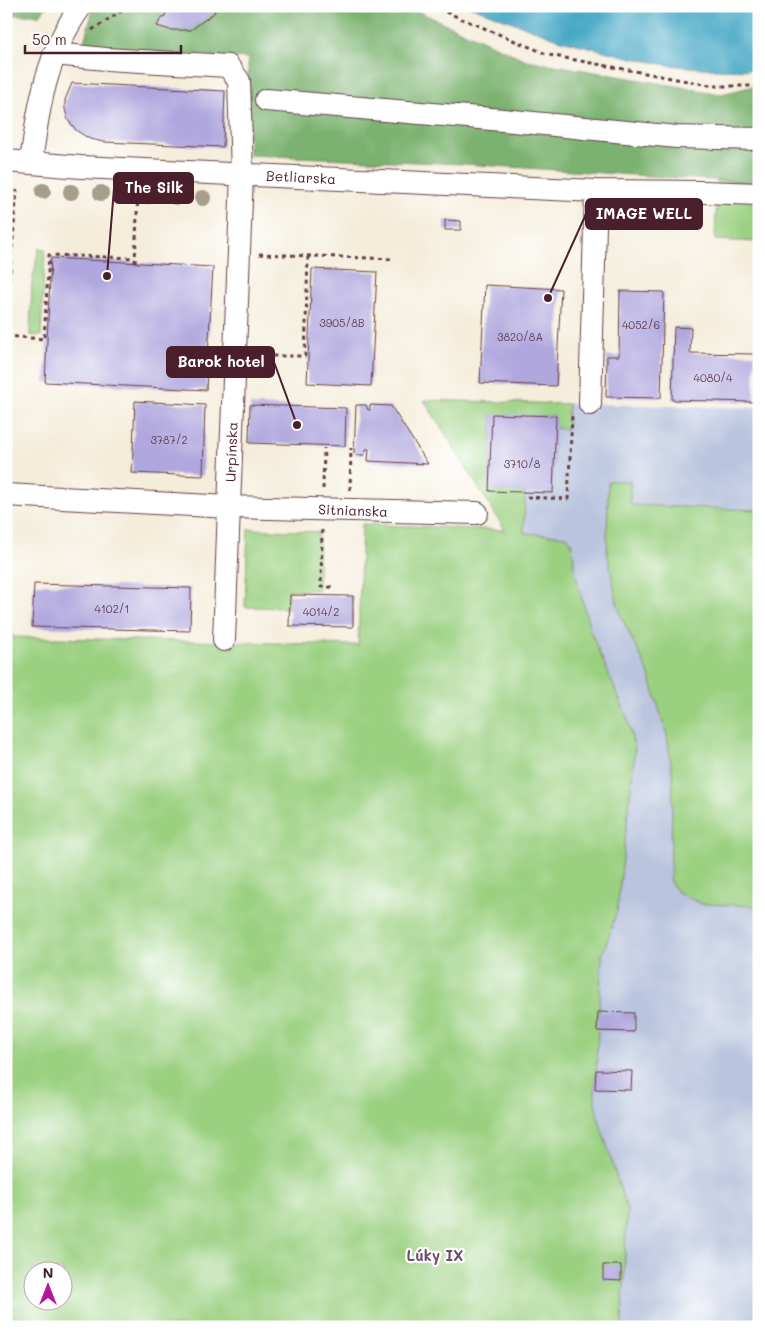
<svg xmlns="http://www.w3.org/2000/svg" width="765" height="1333" font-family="Mali,sans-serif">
<rect width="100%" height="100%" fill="#fff"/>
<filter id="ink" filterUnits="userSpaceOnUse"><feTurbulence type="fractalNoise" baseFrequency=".02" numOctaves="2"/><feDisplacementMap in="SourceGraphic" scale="10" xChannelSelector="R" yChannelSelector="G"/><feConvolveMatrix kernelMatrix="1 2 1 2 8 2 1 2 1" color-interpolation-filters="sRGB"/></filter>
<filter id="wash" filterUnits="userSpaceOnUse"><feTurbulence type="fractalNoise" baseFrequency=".0096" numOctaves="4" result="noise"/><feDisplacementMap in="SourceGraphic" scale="20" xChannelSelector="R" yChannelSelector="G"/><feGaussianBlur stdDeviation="1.12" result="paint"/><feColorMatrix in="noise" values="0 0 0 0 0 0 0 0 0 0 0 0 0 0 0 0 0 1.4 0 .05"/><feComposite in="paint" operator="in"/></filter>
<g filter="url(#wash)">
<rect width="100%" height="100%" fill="#f4edda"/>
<path fill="#b9c4de" d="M 424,400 L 759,408 L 759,1327 L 579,1327 L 506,530 Z"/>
<path fill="#9bd081" stroke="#727856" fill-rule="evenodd" d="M 717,181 L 759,183 L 759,242 L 715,240 Z
M 39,248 L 45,249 L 41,336 L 30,335 L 32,283 Z
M 424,400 L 568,404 L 567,429 L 555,428 L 555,416 L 492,415 L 489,490 L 525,492 L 524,533 L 567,536 L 572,544 L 575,573 L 590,630 L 628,720 L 635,750 L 617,911 L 602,956 L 595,1089 L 595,1102 L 598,1117 L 627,1210 L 622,1327 L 6,1327 L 6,597 L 12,637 L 358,645 L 362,524 L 505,530 ZM 32,1270 L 62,1270 L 62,1300 L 32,1300 Z
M 608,481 L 630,481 L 630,505 L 759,510 L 759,906 L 702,904 L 677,892 L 670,882 L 673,778 L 667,735 L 648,672 L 621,616 L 616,598 L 607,551 Z
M 248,529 L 319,532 L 318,590 L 289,590 L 288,608 L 245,607 Z"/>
<path fill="#7cb26f" stroke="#63684d" d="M 6,6 L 47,6 L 40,15 L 6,15 Z
M 94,6 L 406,6 L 526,60 L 721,94 L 759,85 L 759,183 L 464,164 L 249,155 L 248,58 L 82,49 Z"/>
<path fill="#44a7c4" stroke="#476378" d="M 469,6 L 759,6 L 759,70 L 712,69 L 667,65 L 628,57 L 561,40 Z"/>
<g id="blocks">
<path fill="#b0a7de" d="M 167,6 L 212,6 L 215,12 L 191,30 L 170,30 L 157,26 L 160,20 L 165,16 Z
M 72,83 L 225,91 L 223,147 L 104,142 L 90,139 L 77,131 L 68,120 L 65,109 L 65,100 Z
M 445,220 L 461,221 L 461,230 L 445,230 Z
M 51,258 L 213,267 L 206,390 L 45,382 Z
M 312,269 L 377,272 L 371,386 L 307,383 Z
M 485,285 L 561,289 L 556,386 L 480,383 Z
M 620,291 L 664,292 L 661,398 L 606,397 L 607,356 L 619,356 Z
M 674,327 L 691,328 L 690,353 L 755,354 L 754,402 L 672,400 Z
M 135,401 L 205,405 L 203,476 L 132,473 Z
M 250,405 L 346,408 L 345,446 L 249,443 Z
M 356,405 L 366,405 L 368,410 L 370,410 L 370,405 L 391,406 L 428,464 L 368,461 L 369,449 L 366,449 L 364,455 L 356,455 L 354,453 Z
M 492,414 L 556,416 L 553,493 L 489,491 Z
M 34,584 L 191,588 L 190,631 L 32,627 Z
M 290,595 L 353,596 L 353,627 L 289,626 Z
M 598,1012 L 634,1013 L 634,1032 L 597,1031 Z
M 596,1070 L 632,1071 L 631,1090 L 595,1089 Z
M 603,1265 L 621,1265 L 621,1281 L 603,1280 Z"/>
</g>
</g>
<g filter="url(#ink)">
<use href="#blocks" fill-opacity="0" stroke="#643e45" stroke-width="1"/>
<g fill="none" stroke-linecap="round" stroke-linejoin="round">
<g stroke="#643e45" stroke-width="24">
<path id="minor" d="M 266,100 L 503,120 L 677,137 L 759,139
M 6,161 L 81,167 L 596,191 L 704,192 L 759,194
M 31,163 C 38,107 47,53 81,6
M 590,404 L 596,191
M 6,495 L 229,507 L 242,174 L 239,81 L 228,66 L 106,59 L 54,54
M 224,640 L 229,507 L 477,513"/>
</g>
<path stroke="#643e45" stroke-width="3" stroke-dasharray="4 4" stroke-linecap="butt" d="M 431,6 L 549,55 L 714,86 L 759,86
M 92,30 L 129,6
M 259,254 L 394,259
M 135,263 L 138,191
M 6,320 L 17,190
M 6,336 L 44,339 L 49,255 L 135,258
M 257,354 L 260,356 L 305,356 L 308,256
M 323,489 L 324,448
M 350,490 L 351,448
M 527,497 L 568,499 L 572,415
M 322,530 L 321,587 L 332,587"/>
<use href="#minor" stroke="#fff" stroke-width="22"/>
</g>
<g fill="#a69e8a">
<circle cx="43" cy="191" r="8"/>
<circle cx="71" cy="192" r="8"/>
<circle cx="101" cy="193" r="8"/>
<circle cx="148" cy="196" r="8"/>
<circle cx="176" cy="197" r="8"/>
<circle cx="203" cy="198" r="8"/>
</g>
</g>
<g text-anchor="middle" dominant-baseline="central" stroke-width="4.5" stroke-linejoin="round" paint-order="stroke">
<g font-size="11" fill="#644158">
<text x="342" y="322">3905/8B</text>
<text x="641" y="324">4052/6</text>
<text x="520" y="336">3820/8A</text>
<text x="713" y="377">4080/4</text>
<text x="169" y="439">3787/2</text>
<text x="522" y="463">3710/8</text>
<text x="112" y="608">4102/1</text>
<text x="321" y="611">4014/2</text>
</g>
<g font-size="14" fill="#4a1f2b" stroke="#fff">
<text transform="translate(301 177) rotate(3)">Betliarska</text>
<text transform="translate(231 452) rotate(-88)">Urpínska</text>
<text transform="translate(353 510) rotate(2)">Sitnianska</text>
</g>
<g font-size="15" font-weight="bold" fill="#6e4f6a" stroke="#fff">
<text x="435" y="1255">Lúky IX</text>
</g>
</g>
<path fill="none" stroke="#4a1f2b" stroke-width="2" d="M107 276L114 188M548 298L586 214M297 425L274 362"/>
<g fill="#4a1f2b" stroke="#fff" stroke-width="2">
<circle cx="107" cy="276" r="5"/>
<circle cx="548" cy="298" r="5"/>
<circle cx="297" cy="425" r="5"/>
</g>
<g fill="#4a1f2b" stroke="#4a1f2b" stroke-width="2">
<rect x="114" y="173" width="79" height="30" rx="5"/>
<rect x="586" y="199" width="116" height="30" rx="5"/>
<rect x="167" y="347" width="107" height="30" rx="5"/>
</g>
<g font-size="15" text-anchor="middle" font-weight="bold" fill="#fff">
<text x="154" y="193">The Silk</text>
<text x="644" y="219">IMAGE WELL</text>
<text x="221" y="367">Barok hotel</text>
</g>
<rect width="765" height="1333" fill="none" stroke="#fff" stroke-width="25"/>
<g transform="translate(48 1286)"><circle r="24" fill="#ffffff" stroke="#b7a5aa"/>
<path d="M0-4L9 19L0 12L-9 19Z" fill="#b5179e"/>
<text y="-8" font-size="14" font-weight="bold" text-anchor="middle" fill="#4a1f2b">N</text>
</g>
<path d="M25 45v8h156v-8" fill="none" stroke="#4a1f2b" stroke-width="2.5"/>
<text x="32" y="45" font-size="15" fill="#4a1f2b" stroke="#ffffff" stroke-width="4" paint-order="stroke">50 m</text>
</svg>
